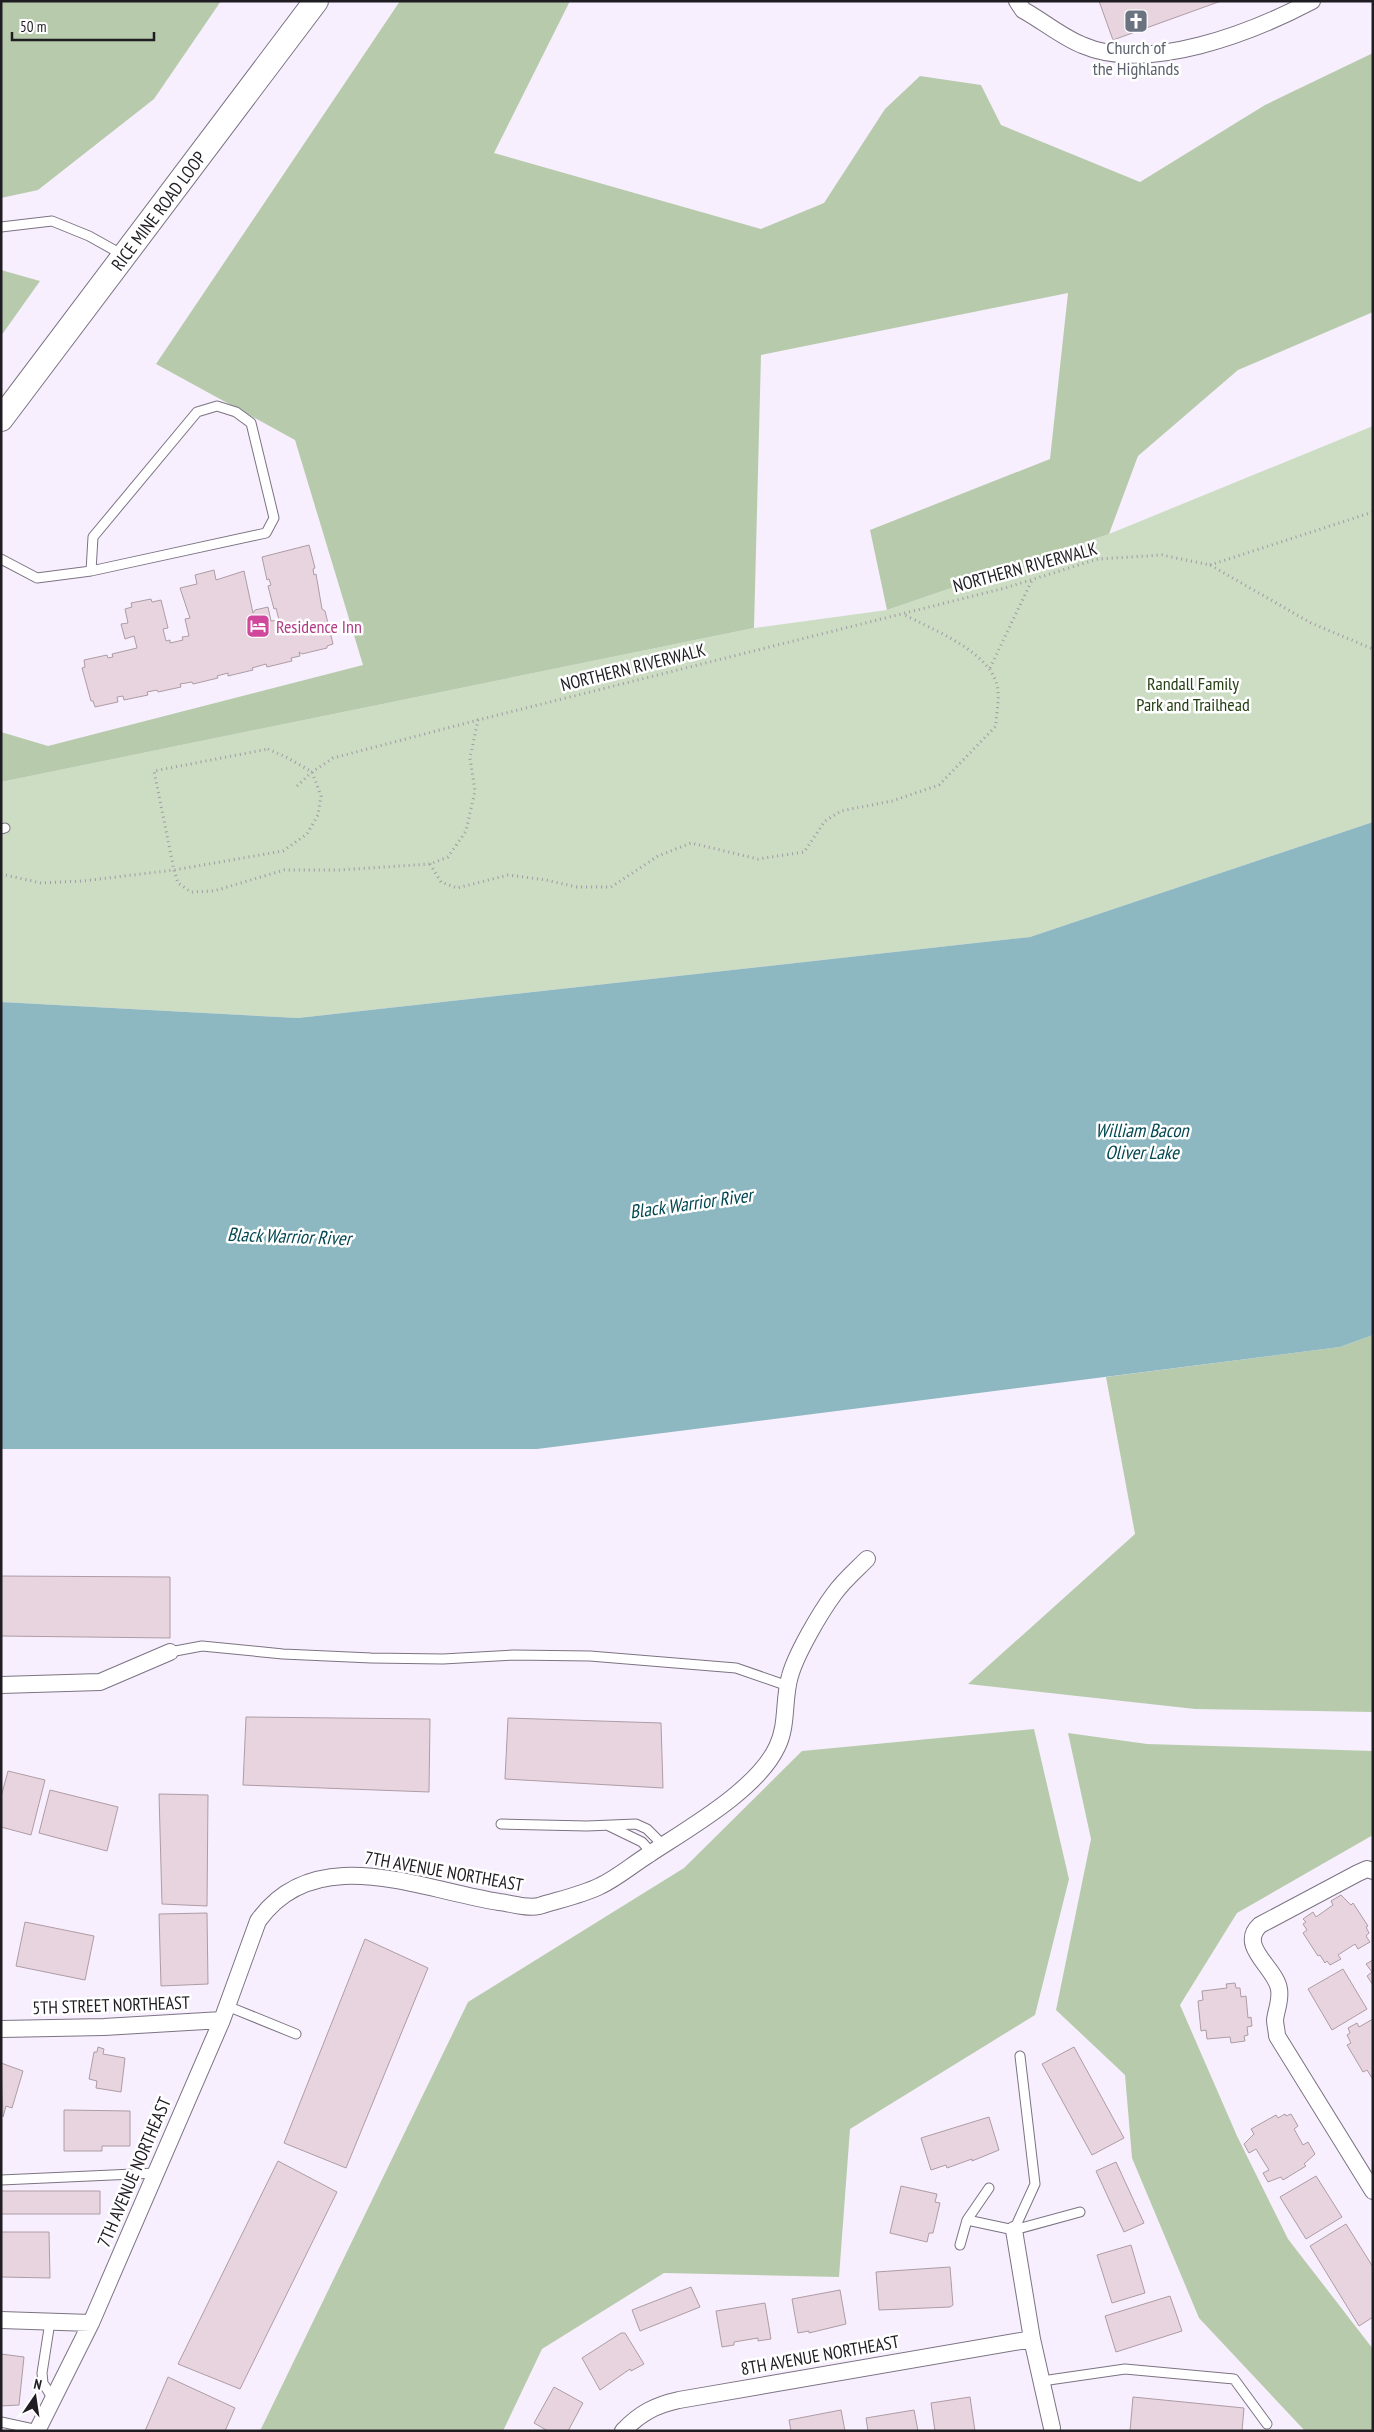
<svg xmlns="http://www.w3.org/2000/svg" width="1374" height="2432" font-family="'PT Sans Narrow',sans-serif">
<rect width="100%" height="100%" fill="#f7effe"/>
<path fill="#ccddc3" d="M 1373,426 L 1373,822 L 1030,937 L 298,1018 L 1,1002 L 1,782 L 754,628 L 887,610 L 1109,534 Z"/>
<path fill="#b7cbac" d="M 1,1 L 221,1 L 154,99 L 38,190 L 1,198 Z
M 400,1 L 570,1 L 494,153 L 761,229 L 824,203 L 885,109 L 920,76 L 981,85 L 1001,125 L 1140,182 L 1265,105 L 1373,53 L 1373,312 L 1238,370 L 1138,456 L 1109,534 L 887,610 L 870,530 L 1050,459 L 1068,293 L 761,355 L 754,628 L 1,782 L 1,732 L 48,746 L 363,665 L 295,440 L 156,364 Z
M 1,270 L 40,281 L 1,336 Z
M 1373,1335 L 1373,1712 L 1195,1709 L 968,1684 L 1135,1534 L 1106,1377 L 1340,1347 Z
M 1034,1729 L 1069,1879 L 1035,2015 L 850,2129 L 839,2277 L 664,2273 L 542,2349 L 503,2431 L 260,2431 L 468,2002 L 684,1868 L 802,1751 Z
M 1068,1733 L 1147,1744 L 1373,1751 L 1373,1835 L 1237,1913 L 1180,2005 L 1237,2136 L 1288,2239 L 1373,2349 L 1373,2431 L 1305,2431 L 1199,2318 L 1132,2158 L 1125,2075 L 1056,2010 L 1091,1839 Z"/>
<path fill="#8db8c1" d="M 1373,822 L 1373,1335 L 1340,1347 L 537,1449 L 1,1449 L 1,1002 L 298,1018 L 1030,937 Z"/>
<path fill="#e8d4de" stroke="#ae9ca5" d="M 1099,1 L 1221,1 L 1113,40 Z
M 309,545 L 315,568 L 313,569 L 314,575 L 316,574 L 322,609 L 325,611 L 333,644 L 327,646 L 327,648 L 302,654 L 299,652 L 300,656 L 291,658 L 292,661 L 267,667 L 266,664 L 252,668 L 253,670 L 228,676 L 228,673 L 217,676 L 218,678 L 193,684 L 192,682 L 180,684 L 181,687 L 158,692 L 157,690 L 147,692 L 148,695 L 124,700 L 123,696 L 117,697 L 118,702 L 95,707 L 93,701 L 91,701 L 82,668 L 85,667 L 84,660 L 107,655 L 108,658 L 113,657 L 112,654 L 137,648 L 134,636 L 125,639 L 121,624 L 128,623 L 125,609 L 132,607 L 131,603 L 151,599 L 152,602 L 161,600 L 168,628 L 163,629 L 166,641 L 170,640 L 170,643 L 183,640 L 182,637 L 189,636 L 185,619 L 190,618 L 180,588 L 197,584 L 195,575 L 214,570 L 216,580 L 244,571 L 253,613 L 255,610 L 268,607 L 271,621 L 279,620 L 276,608 L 274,609 L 268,586 L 271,585 L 269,579 L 267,580 L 262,557 Z
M 1,1576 L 170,1577 L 170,1638 L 1,1636 Z
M 246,1717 L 430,1719 L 429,1792 L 243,1785 Z
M 508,1718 L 661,1723 L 663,1788 L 505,1779 Z
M 8,1771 L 45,1780 L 31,1835 L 1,1827 L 1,1797 Z
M 50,1790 L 118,1807 L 107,1851 L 39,1833 Z
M 159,1794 L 208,1795 L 207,1906 L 162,1904 Z
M 1341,1895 L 1351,1905 L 1353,1903 L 1368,1926 L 1366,1927 L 1369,1933 L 1366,1936 L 1370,1942 L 1358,1949 L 1355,1944 L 1338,1955 L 1341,1959 L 1330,1965 L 1327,1961 L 1325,1963 L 1320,1955 L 1318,1956 L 1303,1933 L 1307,1930 L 1303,1924 L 1306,1922 L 1303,1919 L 1313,1912 L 1316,1917 L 1333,1905 L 1331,1901 Z
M 207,1913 L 208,1984 L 161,1986 L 159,1914 Z
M 25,1922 L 94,1936 L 85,1980 L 16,1966 Z
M 365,1939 L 428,1968 L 346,2168 L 284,2143 Z
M 1373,1960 L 1373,1985 L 1367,1976 L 1372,1972 L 1366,1964 Z
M 1343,1969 L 1367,2009 L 1332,2030 L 1308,1989 Z
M 1235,1983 L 1236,1988 L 1240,1988 L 1241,1997 L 1246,1996 L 1248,2018 L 1251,2017 L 1252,2026 L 1247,2027 L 1248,2035 L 1244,2036 L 1245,2041 L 1231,2043 L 1230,2037 L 1207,2039 L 1206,2030 L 1201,2031 L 1198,2001 L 1203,2000 L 1202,1991 L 1227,1988 L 1226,1984 Z
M 1373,2019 L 1373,2078 L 1372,2078 L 1367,2070 L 1363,2072 L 1347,2045 L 1351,2043 L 1347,2035 L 1350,2033 L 1348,2028 L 1357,2023 L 1359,2027 Z
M 98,2047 L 104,2049 L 103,2054 L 125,2058 L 121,2092 L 96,2088 L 97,2081 L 89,2079 L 94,2052 L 97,2052 Z
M 1074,2047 L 1124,2138 L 1092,2155 L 1042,2064 Z
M 1,2063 L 23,2071 L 12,2108 L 6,2106 L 3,2117 Z
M 64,2110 L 130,2111 L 130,2146 L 102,2146 L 102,2151 L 64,2151 Z
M 1285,2114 L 1286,2116 L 1291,2114 L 1298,2126 L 1294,2129 L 1303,2145 L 1308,2142 L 1315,2154 L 1304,2164 L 1306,2166 L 1283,2180 L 1281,2177 L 1268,2182 L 1263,2173 L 1269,2170 L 1256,2149 L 1249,2153 L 1244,2144 L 1254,2134 L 1251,2129 L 1276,2115 L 1278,2118 Z
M 989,2117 L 999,2150 L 972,2161 L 972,2159 L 947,2168 L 946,2165 L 931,2170 L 921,2138 Z
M 278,2161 L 337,2192 L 240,2389 L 178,2364 Z
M 1116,2162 L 1144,2223 L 1124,2232 L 1096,2171 Z
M 1316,2176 L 1342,2217 L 1306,2239 L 1280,2197 Z
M 901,2186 L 937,2194 L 935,2202 L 940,2203 L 933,2233 L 929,2233 L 927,2242 L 890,2233 Z
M 1,2191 L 100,2191 L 100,2214 L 1,2214 Z
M 1346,2224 L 1373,2267 L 1373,2317 L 1359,2326 L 1310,2246 Z
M 1,2232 L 49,2232 L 50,2278 L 1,2277 Z
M 1131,2245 L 1145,2293 L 1112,2303 L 1097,2255 Z
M 950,2267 L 953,2305 L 950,2307 L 879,2310 L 876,2272 Z
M 691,2287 L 700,2307 L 640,2331 L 632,2310 Z
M 840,2290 L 846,2324 L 809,2333 L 809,2331 L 798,2333 L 792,2299 Z
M 1170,2296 L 1182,2331 L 1116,2352 L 1105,2316 Z
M 765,2303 L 771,2339 L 758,2341 L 758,2338 L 734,2342 L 734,2345 L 722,2347 L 716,2311 Z
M 621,2333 L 625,2333 L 644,2364 L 631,2371 L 630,2369 L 600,2390 L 582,2358 Z
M 1,2354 L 24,2357 L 19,2405 L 1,2406 Z
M 168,2377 L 235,2408 L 225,2431 L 145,2431 Z
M 554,2387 L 583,2403 L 568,2431 L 548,2431 L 534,2423 Z
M 970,2397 L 975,2431 L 935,2431 L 931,2403 Z
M 1133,2397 L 1244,2408 L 1242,2431 L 1130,2431 Z
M 841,2410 L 845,2431 L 791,2431 L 789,2420 Z
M 914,2410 L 918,2431 L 868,2431 L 866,2418 Z"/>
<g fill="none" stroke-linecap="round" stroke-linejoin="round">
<g stroke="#7c7383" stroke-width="11">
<path id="lane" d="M 1,227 L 52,221 L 89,236 L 123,255
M 1,559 L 37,578 L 91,571 L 266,533 L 274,518 L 251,423 L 236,412 L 217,406 L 197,412 L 93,537 L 91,571
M 1,829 L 5,828
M 170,1652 L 202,1646 L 283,1654 L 371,1658 L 443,1659 L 513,1655 L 590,1656 L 736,1668 L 788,1686
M 501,1824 L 587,1826 L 636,1824 L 647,1829 L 663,1845
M 609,1826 L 642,1842 L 651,1852
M 227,2006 L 296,2034
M 1,2180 L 156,2173
M 989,2188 L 967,2220 L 1014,2230 L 1080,2212
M 1014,2230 L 1035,2184 L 1020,2056
M 960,2245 L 967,2220
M 50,2322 L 42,2373 L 43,2383 L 53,2399
M 1042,2381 L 1125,2369 L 1234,2379 L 1267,2424
M 1,2422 L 38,2430"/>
</g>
<g stroke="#7c7383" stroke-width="18">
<path id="street" d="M 1017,1 L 1023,10 C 1043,21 1062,37 1082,45 C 1148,74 1253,32 1312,1
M 1,1685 L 100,1682 L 170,1652
M 1373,1871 L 1367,1869 L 1358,1873 L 1260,1925 C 1237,1946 1276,1968 1279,1989 C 1281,2001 1276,2010 1275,2020 C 1275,2025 1277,2031 1277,2036 L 1373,2191
M 1,2029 L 104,2027 L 222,2020
M 1014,2230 L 1032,2339 L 1052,2428
M 1,2320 L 91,2323
M 37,2431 L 91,2323 L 222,2020 L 258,1921 C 315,1840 421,1890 499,1902 C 510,1903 527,1909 539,1906 C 558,1900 582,1895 600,1886 C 617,1878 632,1865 648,1855 C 687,1829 757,1790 777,1747 C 788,1725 783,1699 790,1676 C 796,1654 820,1613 834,1594 C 843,1581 856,1570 867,1559
M 623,2431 C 640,2413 656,2405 679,2400 L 1032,2339"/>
</g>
<g stroke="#7c7383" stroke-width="26">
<g id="secondary">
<path id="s1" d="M 1,419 L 316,1"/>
</g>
</g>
<path stroke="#a09aa5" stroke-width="3" stroke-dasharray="1 4" stroke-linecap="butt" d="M 1210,565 L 1373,512
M 990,668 L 1032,580
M 268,749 L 286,757 L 312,772 L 321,796 L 318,815 L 307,834 L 283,851 L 174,870 L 154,771 Z
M 297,786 L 312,772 L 333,758 L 478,720
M 430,864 L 441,882 L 457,888 L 508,875 L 546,880 L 577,887 L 611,887 L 658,856 L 691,843 L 758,859 L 804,852 L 825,821 L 841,811 L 892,801 L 939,785 L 996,726 C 996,715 999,703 998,691 C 995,653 933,630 903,614
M 1,874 L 41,883 L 83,881 L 174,870 L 178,883 L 191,892 L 214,891 L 284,870 L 339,870 L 430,864 L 448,857 L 466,831 L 475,791 L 470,758 L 478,720 L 1005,588 L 1098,559 L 1162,555 L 1210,565 L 1311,623 L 1373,649"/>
<use href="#lane" stroke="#fff" stroke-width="9"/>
<use href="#street" stroke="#fff" stroke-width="16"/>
<use href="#secondary" stroke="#fff" stroke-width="24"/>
</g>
<defs>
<g id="church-square" transform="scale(1.25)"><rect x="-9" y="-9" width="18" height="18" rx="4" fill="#6b7280" stroke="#fff"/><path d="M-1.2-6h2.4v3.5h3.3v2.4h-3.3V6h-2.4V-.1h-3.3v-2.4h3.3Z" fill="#fff"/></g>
<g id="hotel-square" transform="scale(1.25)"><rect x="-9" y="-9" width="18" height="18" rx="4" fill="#d1479c" stroke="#fff"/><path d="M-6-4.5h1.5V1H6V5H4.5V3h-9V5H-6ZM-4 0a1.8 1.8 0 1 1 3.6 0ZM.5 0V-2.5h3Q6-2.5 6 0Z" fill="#fff"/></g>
</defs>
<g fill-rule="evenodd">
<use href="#church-square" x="1136" y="21"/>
<use href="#hotel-square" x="258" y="626"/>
</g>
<g text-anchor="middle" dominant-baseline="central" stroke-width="5" stroke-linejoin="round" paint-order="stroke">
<g font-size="18" fill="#5b616d" stroke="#fff">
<text x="1136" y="47">Church of<tspan x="1136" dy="21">the Highlands</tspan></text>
</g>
<g font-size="18" fill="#1f1c22" stroke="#fff">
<text stroke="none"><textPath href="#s1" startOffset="261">RICE MINE ROAD LOOP</textPath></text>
<text transform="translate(1025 567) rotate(-15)">NORTHERN RIVERWALK</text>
<text transform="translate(633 667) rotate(-14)">NORTHERN RIVERWALK</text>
<text transform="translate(444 1871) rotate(10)">7TH AVENUE NORTHEAST</text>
<text transform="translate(111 2005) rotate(-2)">5TH STREET NORTHEAST</text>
<text transform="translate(134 2172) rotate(-67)">7TH AVENUE NORTHEAST</text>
<text transform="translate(820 2355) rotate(-10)">8TH AVENUE NORTHEAST</text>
</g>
<g font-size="18" fill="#b23c85" stroke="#fff" text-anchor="start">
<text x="276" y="626">Residence Inn</text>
</g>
<g font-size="18" fill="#243f12" stroke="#fff">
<text x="1193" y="683">Randall Family<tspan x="1193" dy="21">Park and Trailhead</tspan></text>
</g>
<g font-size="19" font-style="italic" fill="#044852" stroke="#fff">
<text x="1142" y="1130">William Bacon<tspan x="1142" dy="22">Oliver Lake</tspan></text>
<text transform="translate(691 1203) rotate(-8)">Black Warrior River</text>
<text transform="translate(289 1236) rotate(2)">Black Warrior River</text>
</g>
</g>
<rect width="1374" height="2432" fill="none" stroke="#1f1c22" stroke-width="5"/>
<g transform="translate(35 2397) rotate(13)" stroke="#ffffff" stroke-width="4" paint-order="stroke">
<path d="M0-4L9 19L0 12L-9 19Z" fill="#1f1c22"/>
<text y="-8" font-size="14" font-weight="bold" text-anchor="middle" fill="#1f1c22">N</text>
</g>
<path d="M12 32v8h142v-8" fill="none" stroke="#1f1c22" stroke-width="2.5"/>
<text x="20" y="32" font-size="15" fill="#1f1c22" stroke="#ffffff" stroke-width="4" paint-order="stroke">50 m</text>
</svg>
